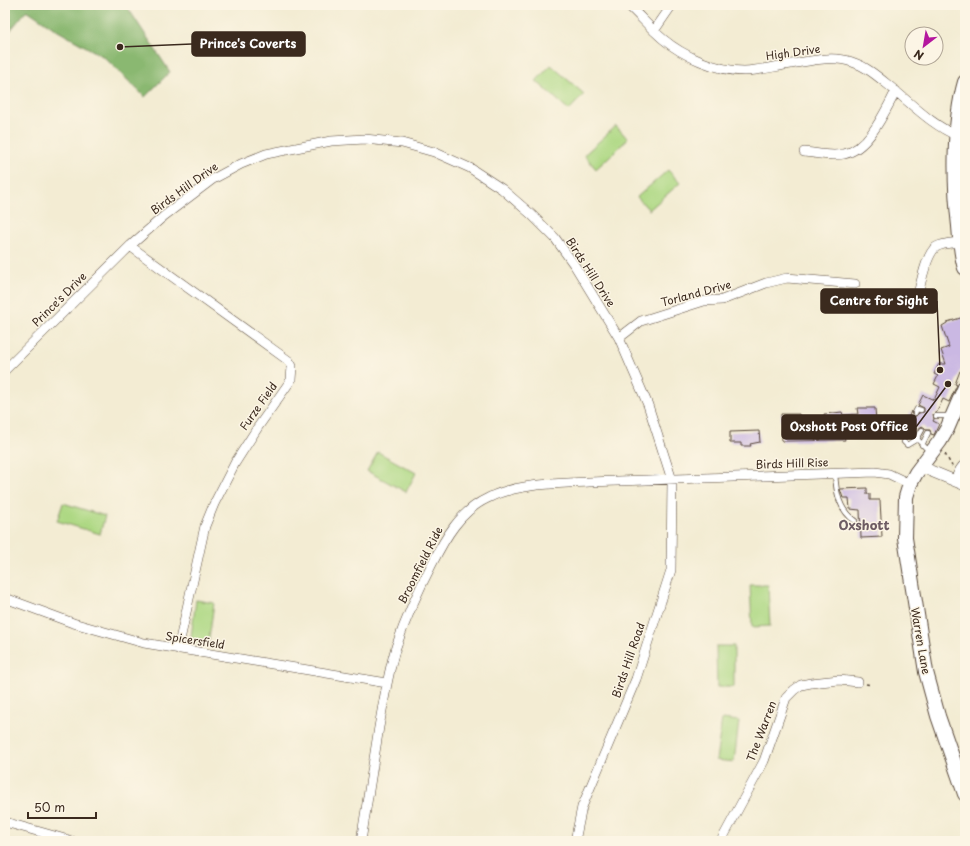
<svg xmlns="http://www.w3.org/2000/svg" width="970" height="846" font-family="'Playpen Sans',sans-serif">
<rect width="100%" height="100%" fill="#fcf5e5"/>
<filter id="ink" filterUnits="userSpaceOnUse"><feTurbulence type="fractalNoise" baseFrequency=".025" numOctaves="2"/><feDisplacementMap in="SourceGraphic" scale="8" xChannelSelector="R" yChannelSelector="G"/><feConvolveMatrix kernelMatrix="1 2 1 2 8 2 1 2 1" color-interpolation-filters="sRGB"/></filter>
<filter id="wash" filterUnits="userSpaceOnUse"><feTurbulence type="fractalNoise" baseFrequency=".012" numOctaves="4" result="noise"/><feDisplacementMap in="SourceGraphic" scale="16" xChannelSelector="R" yChannelSelector="G"/><feGaussianBlur stdDeviation="0.9" result="paint"/><feColorMatrix in="noise" values="0 0 0 0 0 0 0 0 0 0 0 0 0 0 0 0 0 1.4 0 .05"/><feComposite in="paint" operator="in"/></filter>
<g filter="url(#wash)">
<rect width="100%" height="100%" fill="#f3ecd3"/>
<path fill="#add883" stroke="#748150" d="M 551,65 L 584,94 L 569,110 L 536,81 Z
M 616,126 L 628,139 L 596,169 L 584,155 Z
M 668,170 L 680,183 L 649,210 L 637,197 Z
M 378,452 L 416,473 L 406,492 L 367,471 Z
M 63,503 L 105,516 L 100,534 L 57,521 Z
M 750,585 L 768,585 L 770,626 L 752,627 Z
M 196,600 L 214,603 L 208,646 L 190,644 Z
M 716,646 L 734,646 L 734,687 L 717,687 Z
M 722,719 L 739,721 L 734,762 L 716,760 Z"/>
<path fill="#8ab871" stroke="#627148" d="M 5,5 L 126,5 L 170,72 L 145,97 L 104,57 L 58,31 L 27,10 L 5,37 Z"/>
<g id="blocks">
<path fill="#cab8e3" d="M 964,317 L 965,322 L 965,352 L 963,371 L 960,371 L 955,384 L 957,385 L 949,402 L 943,399 L 937,412 L 933,414 L 934,419 L 933,421 L 939,424 L 934,435 L 931,434 L 930,430 L 926,430 L 925,428 L 922,426 L 918,429 L 914,427 L 912,422 L 907,421 L 911,411 L 912,415 L 915,417 L 919,413 L 924,412 L 924,408 L 918,405 L 923,395 L 934,400 L 940,387 L 934,384 L 938,376 L 934,374 L 939,364 L 946,364 L 941,350 L 949,347 L 942,326 L 947,323 L 947,322 Z
M 857,408 L 875,408 L 877,435 L 844,436 L 845,440 L 782,441 L 781,414 L 799,414 L 800,420 L 825,420 L 824,414 L 842,412 L 843,415 L 858,414 Z
M 759,431 L 760,442 L 750,444 L 751,446 L 741,446 L 741,443 L 730,443 L 730,432 Z
M 867,488 L 867,494 L 870,494 L 870,500 L 880,500 L 882,537 L 861,538 L 860,510 L 850,509 L 849,498 L 843,498 L 840,489 Z"/>
</g>
</g>
<g filter="url(#ink)">
<use href="#blocks" fill-opacity="0" stroke="#574739" stroke-width="1"/>
<g fill="none" stroke-linecap="round" stroke-linejoin="round">
<g stroke="#574739" stroke-width="6">
<path id="service" d="M 915,413 L 917,409 L 921,410
M 936,416 L 950,416
M 899,428 L 899,425 L 904,423 L 910,428
M 922,430 L 917,439 L 930,452
M 904,442 L 907,445 L 917,439 L 910,428 L 910,425
M 922,445 L 928,433
M 835,473 C 836,492 839,510 855,521"/>
</g>
<g stroke="#574739" stroke-width="10">
<path id="minor" d="M 628,5 C 640,16 651,29 663,39 C 683,56 717,71 744,71 C 759,71 776,66 791,64 C 810,61 833,55 852,62 C 865,66 876,75 887,84 C 910,102 931,125 958,136
M 654,31 L 672,5
M 804,152 C 816,153 831,157 844,154 C 869,149 885,111 896,91
M 130,246 L 289,361 L 292,366 L 291,380 L 258,427 L 235,463 L 214,504 L 205,526 L 178,649
M 916,302 C 920,289 925,255 936,247 C 943,243 953,243 961,242
M 619,338 L 641,321 L 704,301 L 722,300 L 766,283 L 787,278 L 855,284
M 5,370 L 130,246 L 164,216 L 213,179 L 241,164 L 266,154 L 331,141 L 365,139 L 402,143 L 434,152 L 470,168 L 502,189 L 532,215 L 555,238 L 575,266 L 619,338 L 648,405 L 672,480 L 671,570 L 636,679 L 582,807 L 575,841
M 955,481 C 957,475 960,467 965,464
M 5,598 L 73,623 L 144,643 L 387,683
M 5,822 L 72,841
M 361,841 C 367,803 373,765 379,727 C 384,700 388,673 396,647 C 406,618 418,591 432,564 C 445,538 460,511 488,498 C 518,483 556,484 589,482 L 875,472 L 889,474 L 910,484
M 721,841 L 764,761 L 786,698 L 794,690 L 801,685 L 811,683 L 839,680 L 858,682"/>
</g>
<g stroke="#574739" stroke-width="12">
<path id="tertiary" d="M 921,466 L 931,471 L 965,485"/>
</g>
<g stroke="#574739" stroke-width="16">
<path id="primary" d="M 965,82 C 953,124 954,183 959,226 C 960,240 961,255 965,268
M 965,387 L 947,429 L 940,441 L 916,473 L 910,484 L 906,497 L 905,538 L 926,672 L 938,716 L 965,794"/>
</g>
<path stroke="#574739" stroke-width="1.5" stroke-dasharray="3 3" stroke-linecap="butt" d="M 945,454 L 952,466
M 866,684 L 871,685"/>
<use href="#service" stroke="#fff" stroke-width="4.5"/>
<use href="#minor" stroke="#fff" stroke-width="9"/>
<use href="#tertiary" stroke="#fff" stroke-width="11"/>
<use href="#primary" stroke="#fff" stroke-width="14"/>
</g>
</g>
<g text-anchor="middle" dominant-baseline="central" stroke-width="3" stroke-linejoin="round" paint-order="stroke">
<g font-size="11" fill="#3b2a1e" stroke="#fcf5e5">
<text transform="translate(793 52) rotate(-8)">High Drive</text>
<text transform="translate(184 188) rotate(-36)">Birds Hill Drive</text>
<text transform="translate(591 272) rotate(57)">Birds Hill Drive</text>
<text transform="translate(696 293) rotate(-15)">Torland Drive</text>
<text transform="translate(59 299) rotate(-45)">Prince's Drive</text>
<text transform="translate(258 406) rotate(-55)">Furze Field</text>
<text transform="translate(792 463) rotate(-2)">Birds Hill Rise</text>
<text transform="translate(420 565) rotate(-63)">Broomfield Ride</text>
<text transform="translate(195 640) rotate(9)">Spicersfield</text>
<text transform="translate(921 641) rotate(80)">Warren Lane</text>
<text transform="translate(628 660) rotate(-71)">Birds Hill Road</text>
<text transform="translate(761 731) rotate(-69)">The Warren</text>
</g>
<g font-size="13" font-weight="bold" fill="#6d5c63" stroke="#fcf5e5">
<text x="864" y="524">Oxshott</text>
</g>
</g>
<path fill="none" stroke="#3b2a1e" stroke-width="1.5" d="M120 47L192 44M940 370L937 301M948 384L916 427"/>
<g fill="#3b2a1e" stroke="#fcf5e5" stroke-width="1.5">
<circle cx="120" cy="47" r="4"/>
<circle cx="940" cy="370" r="4"/>
<circle cx="948" cy="384" r="4"/>
</g>
<g fill="#3b2a1e" stroke="#3b2a1e" stroke-width="1.5">
<rect x="192" y="32" width="113" height="24" rx="4"/>
<rect x="821" y="289" width="116" height="24" rx="4"/>
<rect x="782" y="415" width="134" height="24" rx="4"/>
</g>
<g font-size="12" text-anchor="middle" font-weight="bold" fill="#fff">
<text x="248" y="48">Prince's Coverts</text>
<text x="879" y="305">Centre for Sight</text>
<text x="849" y="431">Oxshott Post Office</text>
</g>
<rect width="970" height="846" fill="none" stroke="#fcf5e5" stroke-width="20"/>
<g transform="translate(924 46) rotate(211)"><circle r="19" fill="#fcf5e5" stroke="#afa495"/>
<path d="M0-3L7 15L0 10L-7 15Z" fill="#b5179e"/>
<text y="-6" font-size="11" font-weight="bold" text-anchor="middle" fill="#3b2a1e">N</text>
</g>
<path d="M28 812v6h68v-6" fill="none" stroke="#3b2a1e" stroke-width="2"/>
<text x="34" y="812" font-size="12" fill="#3b2a1e" stroke="#fcf5e5" stroke-width="3" paint-order="stroke">50 m</text>
</svg>
